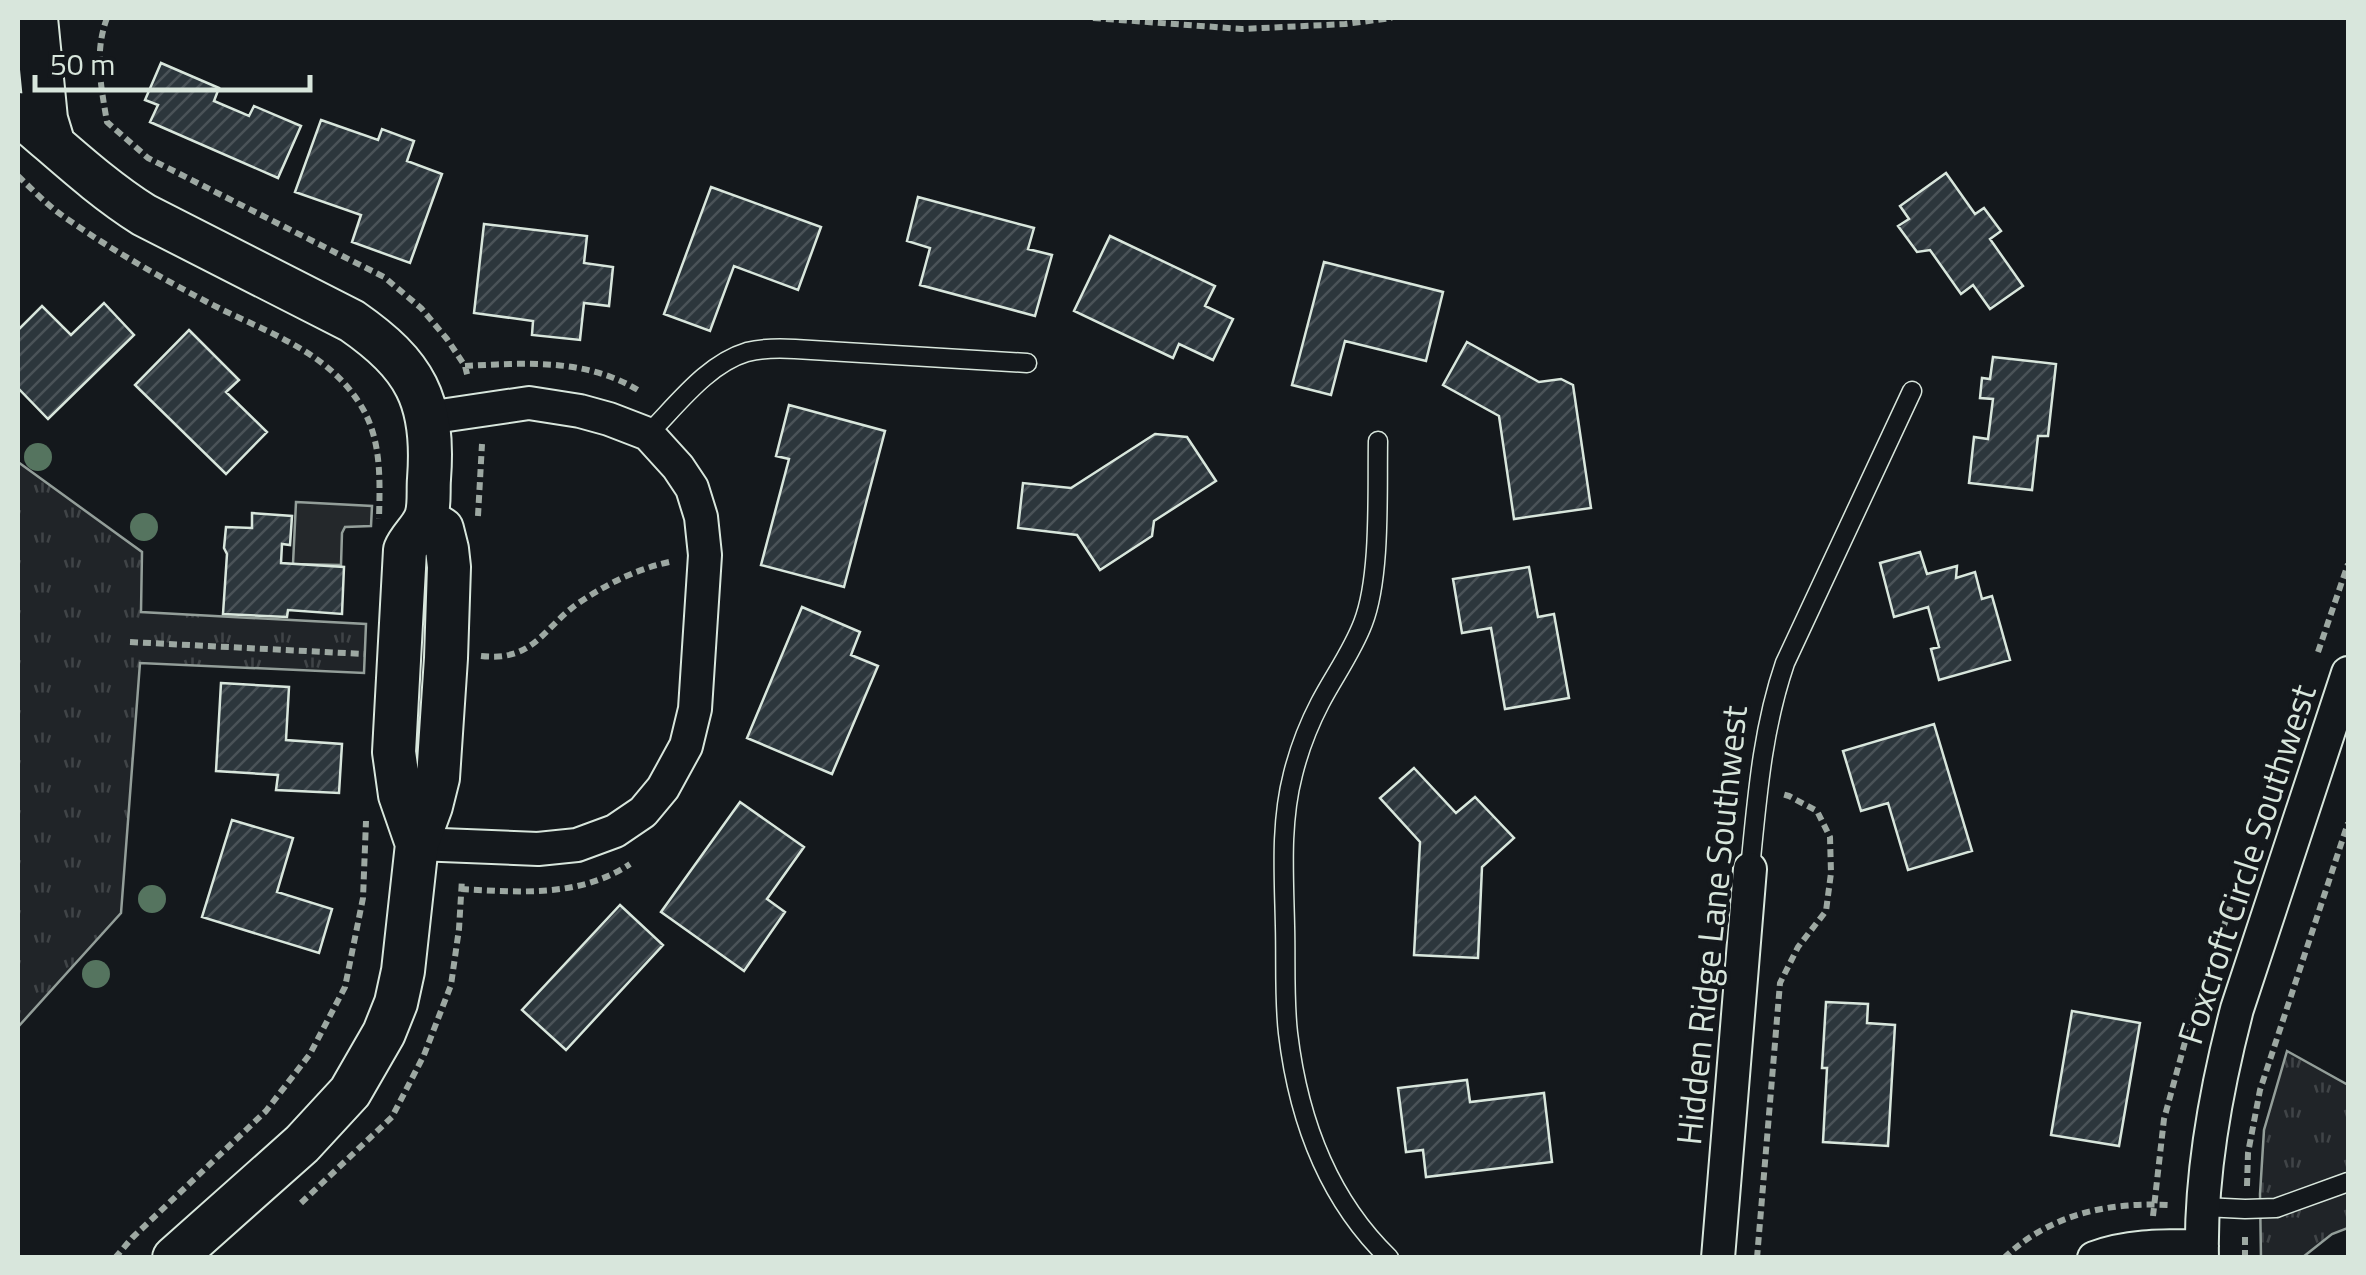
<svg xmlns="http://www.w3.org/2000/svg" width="2366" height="1275" font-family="'Titillium Web',sans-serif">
<defs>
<pattern id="park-tufts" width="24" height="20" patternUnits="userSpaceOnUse" patternTransform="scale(2.5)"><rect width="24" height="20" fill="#202428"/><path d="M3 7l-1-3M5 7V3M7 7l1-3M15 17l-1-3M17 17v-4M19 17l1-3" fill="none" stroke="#404447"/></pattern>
<pattern id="building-hatch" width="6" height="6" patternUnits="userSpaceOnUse" patternTransform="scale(2.5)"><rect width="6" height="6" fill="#2c363c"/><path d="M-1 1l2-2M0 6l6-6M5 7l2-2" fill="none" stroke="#4a5358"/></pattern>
</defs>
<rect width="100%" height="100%" fill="#14181c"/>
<path fill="url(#park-tufts)" stroke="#939e99" stroke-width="2.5" d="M 18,462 L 142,552 L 141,612 L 366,624 L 364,673 L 140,663 L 121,913 L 18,1027 Z
M 2287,1051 L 2348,1085 L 2348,1228 L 2332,1234 L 2303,1257 L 2261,1258 L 2260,1194 L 2264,1130 Z"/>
<path fill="#24282b" stroke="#939e99" stroke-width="2.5" d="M 296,502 L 372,506 L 371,526 L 345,527 L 342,533 L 341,565 L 293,564 Z"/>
<path fill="url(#building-hatch)" stroke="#d8e6dc" stroke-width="2.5" d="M 161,63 L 219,88 L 214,101 L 249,116 L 254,106 L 301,126 L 278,178 L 150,122 L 158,105 L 145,100 Z
M 321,120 L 378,140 L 382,129 L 414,141 L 407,161 L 442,174 L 410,263 L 352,242 L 361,215 L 295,192 Z
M 1946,173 L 1975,214 L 1984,208 L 2001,231 L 1990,239 L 2023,286 L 1990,309 L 1973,285 L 1961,294 L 1930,250 L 1917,252 L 1898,226 L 1909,219 L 1900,206 Z
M 711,187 L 821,227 L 798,290 L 734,266 L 710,331 L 664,314 Z
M 918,197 L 1034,228 L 1028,249 L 1052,255 L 1035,316 L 920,285 L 930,248 L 907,241 Z
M 484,224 L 587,236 L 584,263 L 613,267 L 609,306 L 584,303 L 580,340 L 532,335 L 533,321 L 474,313 Z
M 1110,236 L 1215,286 L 1205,306 L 1233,319 L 1213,360 L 1179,344 L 1173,358 L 1074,311 Z
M 1324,262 L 1443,292 L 1426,361 L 1345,341 L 1331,395 L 1292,385 Z
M 104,303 L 134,335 L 48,419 L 18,388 L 18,330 L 42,306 L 71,335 Z
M 189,330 L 239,380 L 226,392 L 267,432 L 226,474 L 135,385 Z
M 1467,342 L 1539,382 L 1561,379 L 1573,385 L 1591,508 L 1514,519 L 1499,416 L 1443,385 Z
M 1993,357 L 2056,364 L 2048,436 L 2038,436 L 2032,490 L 1969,483 L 1974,437 L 1988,439 L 1993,399 L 1980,398 L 1982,378 L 1990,379 Z
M 789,405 L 885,431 L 844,587 L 761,565 L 789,459 L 776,456 Z
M 1155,434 L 1187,437 L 1216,481 L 1154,521 L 1152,536 L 1100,570 L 1077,535 L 1018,528 L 1023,483 L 1071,488 Z
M 252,513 L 292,516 L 290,545 L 282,544 L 281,563 L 344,567 L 342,614 L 288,610 L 287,617 L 223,614 L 227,554 L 224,548 L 226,527 L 252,528 Z
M 1920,552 L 1927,574 L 1957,566 L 1956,578 L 1975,572 L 1982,599 L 1992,596 L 2010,660 L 1939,680 L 1931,649 L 1939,647 L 1928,607 L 1894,617 L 1880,563 Z
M 1529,567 L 1538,617 L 1554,614 L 1569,698 L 1505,709 L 1491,628 L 1462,633 L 1453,579 Z
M 802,607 L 860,632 L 851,655 L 878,666 L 832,774 L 747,738 Z
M 221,683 L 289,687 L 286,740 L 342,744 L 339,793 L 276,790 L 278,775 L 216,771 Z
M 1934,724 L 1972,851 L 1908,870 L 1888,803 L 1861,811 L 1843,751 Z
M 1414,768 L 1456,813 L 1475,797 L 1514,838 L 1482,867 L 1478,958 L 1414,955 L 1420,842 L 1380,798 Z
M 740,802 L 804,847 L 767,899 L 785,912 L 744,971 L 661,912 Z
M 232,820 L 293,838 L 277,892 L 332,909 L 319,953 L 202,917 Z
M 620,905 L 663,945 L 566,1050 L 522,1010 Z
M 1826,1002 L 1868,1004 L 1867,1023 L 1895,1025 L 1888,1146 L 1823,1142 L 1827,1068 L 1822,1068 Z
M 2072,1011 L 2140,1023 L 2119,1146 L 2051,1135 Z
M 1467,1080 L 1470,1102 L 1544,1093 L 1552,1162 L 1426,1177 L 1423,1150 L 1406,1152 L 1398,1088 Z"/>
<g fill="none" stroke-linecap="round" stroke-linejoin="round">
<g stroke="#d8e6dc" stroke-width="21">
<path id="service" d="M 648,434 C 677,405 707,364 747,352 C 763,348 779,348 795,349 L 1027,363
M 1378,441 C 1377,492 1381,577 1363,623 C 1352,652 1334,676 1320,703 C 1308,726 1299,750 1293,774 C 1280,824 1284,876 1285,926 C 1286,961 1284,998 1288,1033 C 1298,1117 1327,1198 1389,1258
M 1750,869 C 1757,799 1762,730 1785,663 L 1912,391
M 2204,1207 L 2245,1209 L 2276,1208 L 2348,1182"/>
</g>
<g stroke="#d8e6dc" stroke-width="36">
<path id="minor" d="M 417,844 L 538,849 L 577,845 L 615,831 L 643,812 L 663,788 L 686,746 L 695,709 L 705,555 L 701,517 L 692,488 L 678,467 L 648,434 L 609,419 L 580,411 L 529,403 L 427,418
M 1718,1258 L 1750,869
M 2094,1258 C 2129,1245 2165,1246 2202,1246
M 2202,1258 C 2200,1174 2216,1089 2237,1009 L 2348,673"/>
</g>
<g stroke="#d8e6dc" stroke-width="46">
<path id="tertiary" d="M 36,18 L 46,119 L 53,142
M 18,114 C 59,148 98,186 144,215 L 352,321 C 415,365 435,400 429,479 C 428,490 430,506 426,517 C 422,529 410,538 405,550 L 394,752 L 400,795 L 417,844
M 174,1258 L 302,1144 L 350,1092 L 384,1033 L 396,1003 L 403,971 L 417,844 L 431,806 L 438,778 L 446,658 L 449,567 L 447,549 L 442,529 L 426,519"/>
</g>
<path stroke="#9da8a2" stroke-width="6" stroke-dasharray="8 5" stroke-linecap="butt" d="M 107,18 C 94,52 101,87 107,122 L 148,158 L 384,277 L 421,308 L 447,339 L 465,366 L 468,378
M 1093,18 L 1242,29 L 1345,24 L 1392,18
M 18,176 C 32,189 47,205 63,216 C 108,248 158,276 207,302 C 260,330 323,348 358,401 C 382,436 380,478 379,519
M 465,366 C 524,363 585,358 638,390
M 478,516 L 482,444
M 130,642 L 364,654
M 2318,652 L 2348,564
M 481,656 C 535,662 543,627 580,602 C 610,582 639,568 674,561
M 461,889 C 518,892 579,898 630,864
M 2247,1186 L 2248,1153 L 2260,1090 L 2348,823
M 301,1203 L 392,1117 L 424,1055 L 451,985 L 459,929 L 462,879
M 2153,1216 L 2164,1119 L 2191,1020 L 2236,891
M 115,1258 L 132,1238 L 266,1111 L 310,1054 L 345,987 L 363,898 L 366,821
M 1757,1258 L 1780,983 L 1798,947 L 1826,911 L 1831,873 L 1830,837 L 1817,811 L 1789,796 L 1782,794
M 2004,1258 C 2050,1214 2108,1202 2169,1205
M 2245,1258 L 2245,1234"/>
<use href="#service" stroke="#14181c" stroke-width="18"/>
<use href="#minor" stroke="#14181c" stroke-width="32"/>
<use href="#tertiary" stroke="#14181c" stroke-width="42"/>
</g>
<g fill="#55745f">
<circle cx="38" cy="457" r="14"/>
<circle cx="144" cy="527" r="14"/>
<circle cx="152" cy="899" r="14"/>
<circle cx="96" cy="974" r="14"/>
</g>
<g text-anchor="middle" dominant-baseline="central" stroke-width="8" stroke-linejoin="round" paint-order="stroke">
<g font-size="35" fill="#d8e6dc" stroke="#14181c">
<text transform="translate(2246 864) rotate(-72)">Foxcroft Circle Southwest</text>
<text transform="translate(1711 925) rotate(-84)">Hidden Ridge Lane Southwest</text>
</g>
</g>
<rect width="2366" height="1275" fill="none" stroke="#d8e6dc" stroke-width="40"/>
<path d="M35 75v15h275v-15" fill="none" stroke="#d8e6dc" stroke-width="5"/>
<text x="50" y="75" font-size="30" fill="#d8e6dc" stroke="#14181c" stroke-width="8" paint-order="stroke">50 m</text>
</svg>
